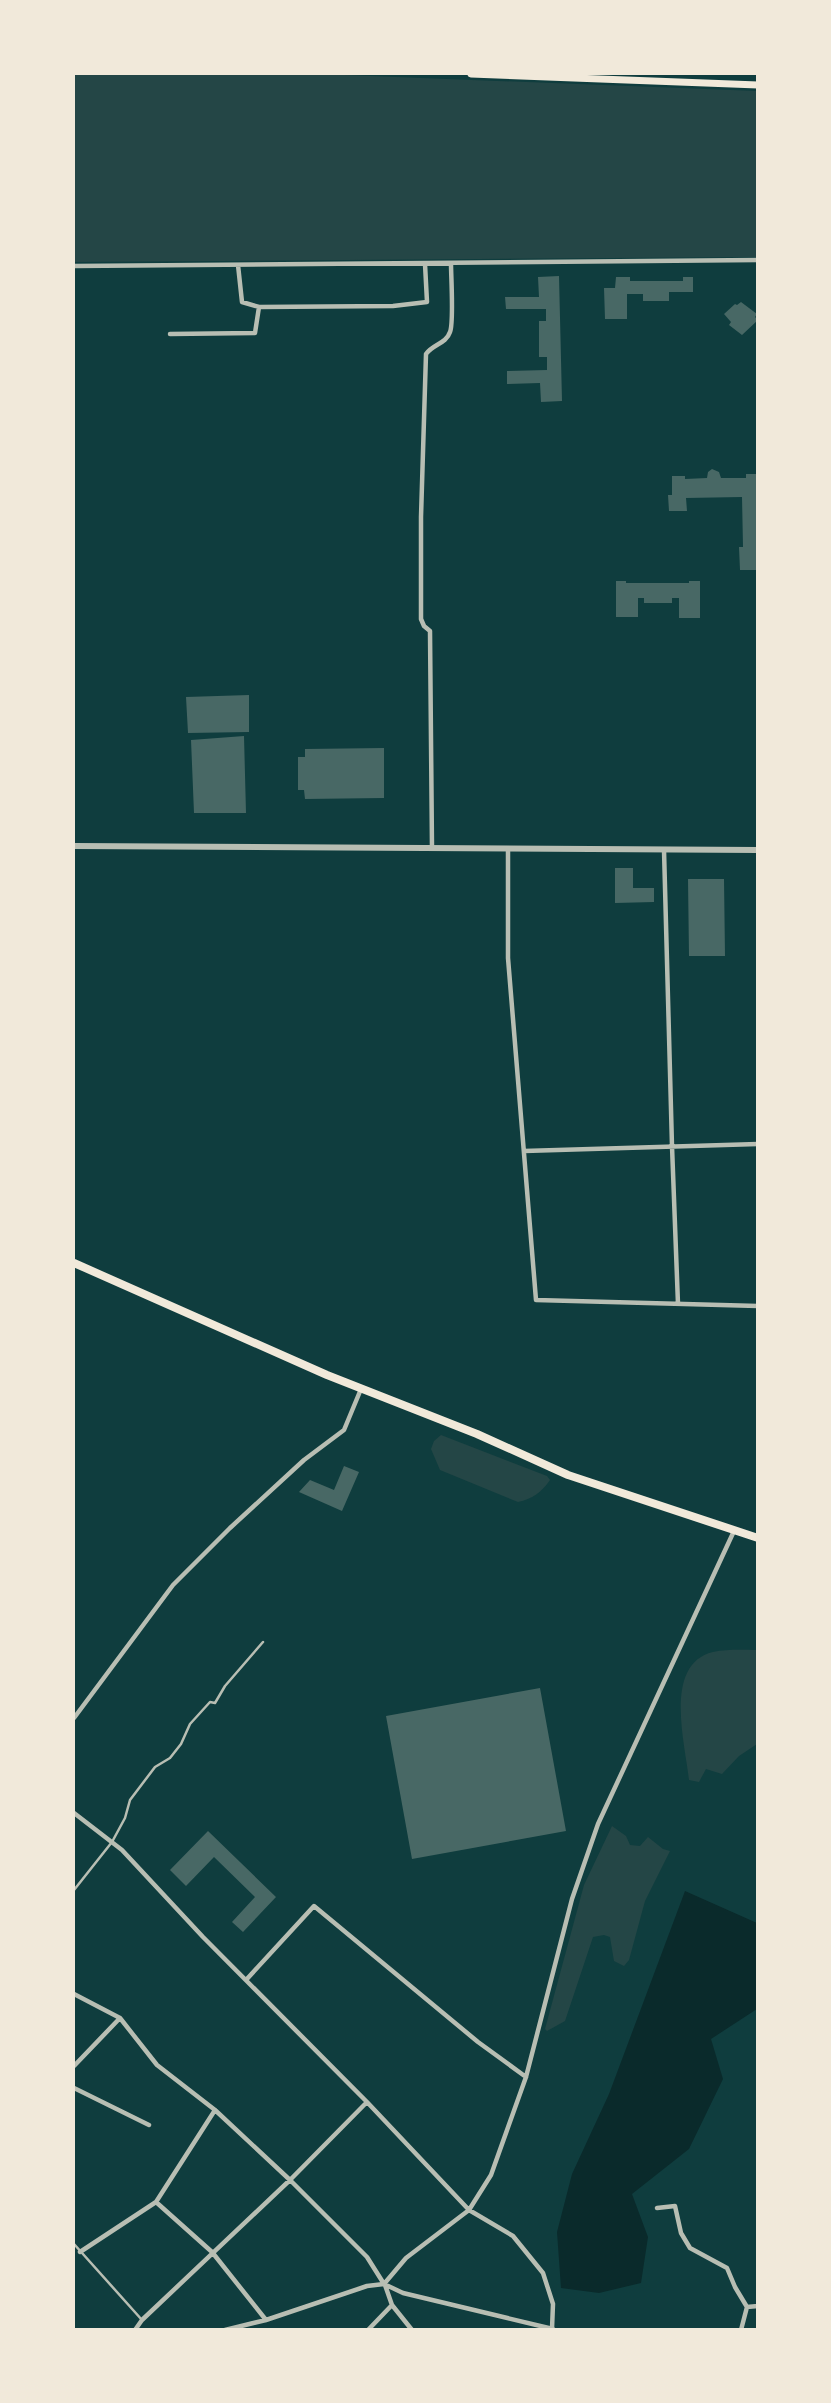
<svg xmlns="http://www.w3.org/2000/svg" width="831" height="2403" font-family="Raleway,sans-serif">
<rect width="100%" height="100%" fill="#0f3d3e"/>
<path fill="#244646" d="M 74,74 L 320,74 L 757,91 L 757,257 L 74,262 Z
M 441,1435 L 547,1476 L 550,1480 C 542,1492 532,1499 518,1502 L 440,1470 L 431,1449 L 434,1441 Z
M 757,1650 L 757,1744 L 739,1756 L 722,1774 L 706,1769 L 699,1782 L 689,1780 C 685,1743 663,1664 713,1652 C 727,1649 744,1650 757,1650 Z
M 612,1826 L 626,1836 L 630,1845 L 640,1846 L 648,1837 L 663,1849 L 670,1851 L 645,1901 L 629,1960 L 624,1966 L 614,1961 L 610,1937 L 604,1935 L 593,1937 L 565,2021 L 547,2031 L 545,2029 L 584,1885 Z"/>
<path fill="#0a2a2b" d="M 685,1891 L 757,1923 L 757,2009 L 711,2039 L 723,2079 L 689,2149 L 632,2194 L 648,2237 L 641,2283 L 599,2293 L 561,2288 L 557,2232 L 572,2174 L 609,2094 Z"/>
<path fill="#486865" d="M 559,276 L 562,401 L 541,402 L 540,383 L 507,384 L 507,371 L 547,370 L 547,357 L 539,357 L 539,321 L 546,321 L 546,309 L 506,309 L 505,297 L 539,297 L 538,277 Z
M 616,277 L 630,277 L 630,281 L 683,281 L 683,277 L 693,277 L 693,292 L 669,292 L 669,301 L 643,301 L 643,294 L 627,294 L 627,319 L 605,319 L 604,288 L 615,288 Z
M 741,302 L 757,314 L 755,317 L 758,320 L 742,335 L 729,325 L 731,322 L 724,314 L 735,304 L 737,305 Z
M 712,469 L 719,472 L 721,478 L 746,478 L 746,474 L 758,474 L 758,570 L 740,570 L 739,547 L 743,547 L 742,497 L 686,498 L 687,511 L 669,511 L 668,495 L 672,495 L 672,476 L 685,476 L 685,479 L 707,478 L 708,472 Z
M 616,581 L 626,581 L 626,583 L 689,583 L 689,581 L 700,581 L 700,618 L 679,618 L 679,598 L 672,598 L 672,603 L 644,603 L 644,598 L 638,598 L 638,617 L 616,617 Z
M 249,695 L 249,732 L 188,733 L 186,697 Z
M 244,736 L 246,813 L 194,813 L 191,740 Z
M 384,748 L 384,798 L 305,799 L 304,790 L 298,790 L 298,757 L 305,757 L 305,749 Z
M 615,868 L 633,868 L 633,888 L 654,888 L 654,902 L 615,903 Z
M 688,879 L 724,879 L 725,956 L 689,956 Z
M 344,1466 L 359,1472 L 342,1511 L 299,1492 L 310,1480 L 334,1490 Z
M 540,1688 L 566,1831 L 412,1859 L 386,1716 Z
M 208,1831 L 276,1897 L 243,1932 L 232,1922 L 255,1897 L 214,1857 L 186,1886 L 170,1870 Z"/>
<g fill="none" stroke-linecap="round" stroke-linejoin="round">
<path stroke="#b8beb3" stroke-width="2.5" d="M 74,1890 L 112,1842 L 125,1818 L 130,1800 L 155,1767 L 170,1758 L 181,1744 L 190,1724 L 210,1702 L 215,1703 L 225,1686 L 263,1642
M 74,2244 L 142,2320"/>
<path stroke="#b8beb3" stroke-width="4.5" d="M 238,265 L 242,302 L 259,307 L 393,306 L 427,302 L 425,264
M 74,266 L 758,260
M 170,334 L 255,333 L 259,307
M 432,848 L 430,631 L 424,626 L 421,619 L 421,517 L 426,354 C 433,344 446,344 450,332 C 454,322 451,277 451,264
M 508,849 L 508,958 L 536,1300 L 758,1306
M 664,850 L 672,1146 L 678,1304
M 524,1151 L 758,1144
M 74,1718 L 173,1585 L 230,1528 L 304,1460 L 344,1430 L 361,1389
M 74,1813 L 122,1850 L 203,1937 L 367,2102 L 469,2210 L 513,2236 L 543,2273 L 553,2304 L 552,2329
M 246,1980 L 314,1906 L 478,2042 L 526,2077
M 74,1994 L 120,2018 L 157,2065 L 215,2110 L 290,2180 L 367,2257 L 384,2284 L 403,2293 L 553,2329
M 74,2066 L 120,2018
M 74,2088 L 149,2125
M 156,2202 L 212,2252 L 266,2320
M 657,2208 L 675,2206 L 681,2233 L 690,2248 L 727,2268 L 735,2287 L 747,2307 L 741,2330
M 80,2252 L 156,2202 L 215,2110
M 384,2284 L 406,2258 L 469,2210 L 491,2175 L 526,2077 L 572,1899 L 598,1824 L 734,1531
M 392,2305 L 412,2330
M 747,2307 L 758,2306
M 135,2330 L 142,2320 L 290,2180 L 367,2102
M 225,2330 L 266,2320 L 367,2286 L 384,2284
M 368,2330 L 392,2305 L 385,2285"/>
<path stroke="#b8beb3" stroke-width="6" d="M 74,846 L 758,850"/>
<path stroke="#f1e9da" stroke-width="7" d="M 471,74 L 758,85"/>
<path stroke="#f1e9da" stroke-width="8" d="M 74,1263 L 327,1375 L 477,1434 L 568,1475 L 758,1538"/>
</g>
<rect width="831" height="2403" fill="none" stroke="#f1e9da" stroke-width="150"/>
</svg>
